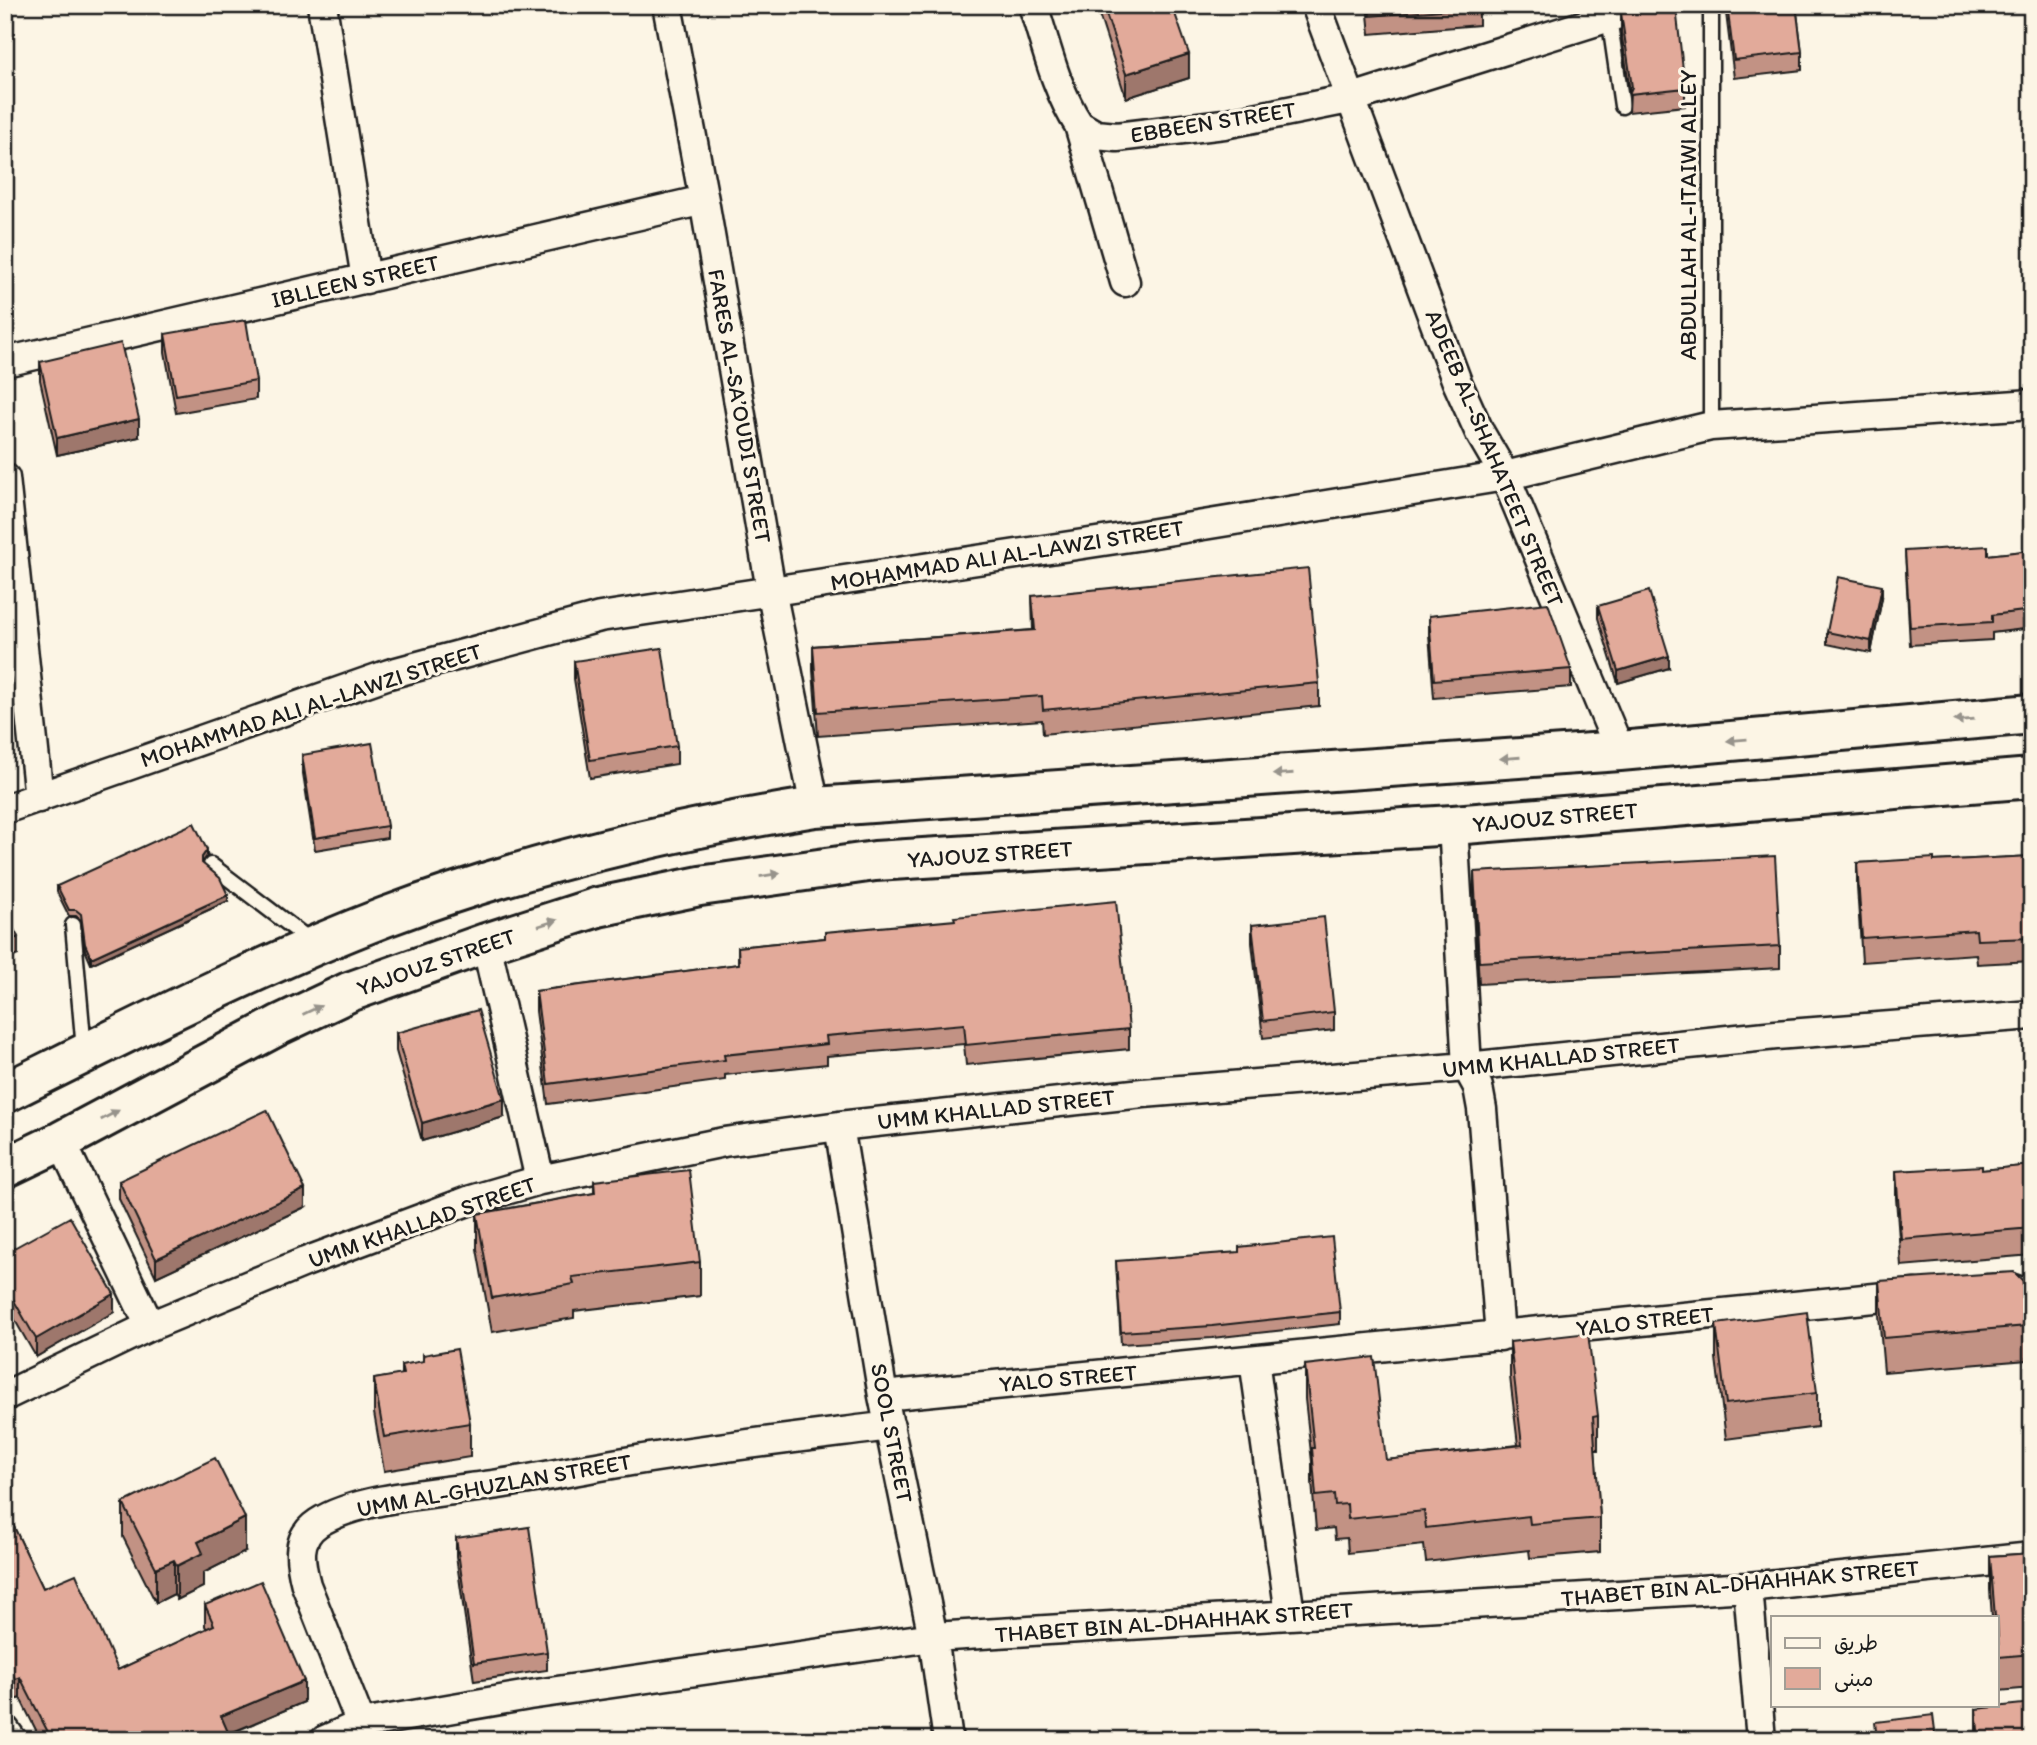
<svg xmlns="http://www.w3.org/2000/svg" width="2037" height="1745" font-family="Itim,'Playpen Sans Arabic',sans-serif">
<rect width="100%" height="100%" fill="#fcf5e5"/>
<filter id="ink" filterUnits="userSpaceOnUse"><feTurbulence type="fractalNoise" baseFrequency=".0143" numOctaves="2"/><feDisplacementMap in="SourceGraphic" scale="14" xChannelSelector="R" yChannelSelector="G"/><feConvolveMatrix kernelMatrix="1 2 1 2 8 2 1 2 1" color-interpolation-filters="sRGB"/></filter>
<g filter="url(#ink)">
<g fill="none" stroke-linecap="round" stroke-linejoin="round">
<g stroke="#1c1c1c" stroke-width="19">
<path id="lane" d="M 1609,17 L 1622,106
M 1711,426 L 1711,5
M 211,865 L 312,942
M 73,925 L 84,1050"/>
</g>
<g stroke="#1c1c1c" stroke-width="33">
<path id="street" d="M 322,5 L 366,279
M 667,5 L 704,200 L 771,590 L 815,807
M 1033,5 C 1046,45 1056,90 1079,125 L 1125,282
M 1316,5 L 1457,382 L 1480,433 L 1505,476 L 1620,751
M 1079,125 L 1096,135 L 1117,137 L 1224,124 L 1349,99 L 1648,5
M 5,362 L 704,200
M 5,478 L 39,798
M 5,809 L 389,674 L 600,617 L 1136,536 L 1505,476 L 1711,426 L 2032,404
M 1453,825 L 1467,1067 L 1478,1087 L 1482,1109 L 1500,1336
M 486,943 L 540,1180
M 839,1126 L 883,1396 L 933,1637 L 948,1740
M 61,1141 L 150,1326
M 1987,1289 C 2006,1288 2019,1285 2032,1302
M 1254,1360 L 1290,1614
M 5,1396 L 150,1326 L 305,1262 L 468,1201 L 540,1180 L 724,1142 L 839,1126 L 1143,1093 L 1467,1067 L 1776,1035 L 2032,1015
M 883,1396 L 1915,1294
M 1748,1587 L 1761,1740
M 361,1724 L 306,1585 C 300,1562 295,1538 318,1523 C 359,1496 449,1492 499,1484 C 543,1477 587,1468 631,1461 C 717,1447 803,1437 890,1426
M 5,1730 L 12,1740
M 325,1740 L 361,1724 L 529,1695 L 933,1637 L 1748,1587 L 2032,1557"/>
</g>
<g stroke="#1c1c1c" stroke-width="44">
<path id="primary" d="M 5,1093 C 130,1031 255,967 385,917 C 524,865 669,830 815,807 L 1620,751 L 2032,714
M 5,1168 L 61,1141 L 279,1025 L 349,992 L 486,943 L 598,907 L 700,886 L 875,861 L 1453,825 L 2032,778"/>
</g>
<use href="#lane" stroke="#fcf5e5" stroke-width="14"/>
<use href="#street" stroke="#fcf5e5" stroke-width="28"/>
<use href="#primary" stroke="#fcf5e5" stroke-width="38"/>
</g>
<path fill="#c29284" stroke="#1c1c1c" stroke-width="2" d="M 1096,5 L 1172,5 L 1189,78 L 1126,98 Z
M 1367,5 L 1479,5 L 1479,25 L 1370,34 Z
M 1725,5 L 1796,5 L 1802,52 L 1802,70 L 1734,78 Z
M 1621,13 L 1685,88 L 1685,106 L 1629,112 L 1630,92 L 1621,31 Z
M 165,334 L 256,381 L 256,399 L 176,413 L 165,352 Z
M 40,362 L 139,437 L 57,455 L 40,380 Z
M 2032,550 L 2032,628 L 1992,633 L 1992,640 L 1910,645 L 1905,551 L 1988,555 Z
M 1032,596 L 1319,683 L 1319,706 L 1043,734 L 1042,720 L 818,736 L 813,670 L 813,646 L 1033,630 Z
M 1882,598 L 1871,653 L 1827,644 L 1827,632 Z
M 1598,606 L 1669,668 L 1618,683 L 1598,618 Z
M 1429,616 L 1571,669 L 1571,687 L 1434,698 L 1429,634 Z
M 574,661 L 677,746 L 677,764 L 590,778 L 574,679 Z
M 302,755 L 387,826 L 387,838 L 315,850 L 302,767 Z
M 207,856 L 202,862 L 228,901 L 91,964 L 85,950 L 81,920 L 76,916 L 69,916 L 57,892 L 57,886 Z
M 2032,856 L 2032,961 L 1977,964 L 1976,954 L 1862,962 L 1857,887 L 1857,863 L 1934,861 Z
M 1474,872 L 1780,946 L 1780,968 L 1479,984 L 1474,894 Z
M 1252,925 L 1334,1012 L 1334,1030 L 1263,1038 L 1252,943 Z
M 825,938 L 1129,1029 L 1129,1049 L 966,1065 L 964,1044 L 827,1056 L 827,1064 L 725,1075 L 725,1080 L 548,1104 L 536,1011 L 536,991 L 738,964 L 738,947 Z
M 396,1033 L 504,1117 L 422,1141 L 396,1051 Z
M 2032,1165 L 2032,1255 L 1901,1266 L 1896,1198 L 1896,1171 L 1982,1170 Z
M 119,1181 L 305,1207 L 156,1277 L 119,1199 Z
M 594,1181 L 700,1262 L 700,1296 L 574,1311 L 574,1318 L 492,1332 L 477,1249 L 477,1214 L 594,1193 Z
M 5,1253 L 114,1312 L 36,1357 L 5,1303 Z
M 1116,1261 L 1340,1312 L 1340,1324 L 1212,1338 L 1121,1344 Z
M 1879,1281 L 2027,1326 L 2027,1360 L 1884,1372 L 1879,1315 Z
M 1716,1324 L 1817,1393 L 1817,1427 L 1726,1439 L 1716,1358 Z
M 1510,1342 L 1598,1416 L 1598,1450 L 1595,1450 L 1600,1518 L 1600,1552 L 1530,1558 L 1529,1550 L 1426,1562 L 1424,1545 L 1348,1553 L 1347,1538 L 1335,1539 L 1334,1528 L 1316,1530 L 1312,1482 L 1312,1462 L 1305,1399 L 1305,1365 L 1386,1460 L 1518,1445 L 1510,1377 Z
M 423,1355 L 470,1423 L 470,1457 L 384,1471 L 374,1413 L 374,1379 L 401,1375 L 401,1365 L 423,1362 Z
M 123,1503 L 245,1552 L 203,1573 L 203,1587 L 177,1600 L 174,1594 L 156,1603 L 123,1537 Z
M 5,1508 L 43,1588 L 118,1670 L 207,1629 L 205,1626 L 205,1605 L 304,1702 L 229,1734 L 231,1740 L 41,1740 L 20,1698 L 15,1700 L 5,1677 Z
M 456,1538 L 547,1652 L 547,1670 L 474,1681 L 456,1556 Z
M 2032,1553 L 2032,1688 L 1999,1691 L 1997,1670 L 1997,1617 L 1992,1617 L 1990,1590 L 1990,1556 Z
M 1976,1709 L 2032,1740 L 1976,1740 Z"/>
<path fill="#9e776c" stroke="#1c1c1c" stroke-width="2" d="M 1189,54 L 1189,78 L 1126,98 L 1126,74 Z
M 139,419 L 139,437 L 57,455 L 57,438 Z
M 1882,586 L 1882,598 L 1871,653 L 1871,641 Z
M 1669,656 L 1669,668 L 1618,683 L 1618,671 Z
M 207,850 L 207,856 L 202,863 L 202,857 Z
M 228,895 L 228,901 L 91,964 L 91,958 Z
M 18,937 L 18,955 L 5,961 L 5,943 Z
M 504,1099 L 504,1117 L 422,1141 L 422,1123 Z
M 305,1189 L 305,1207 L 156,1277 L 156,1259 Z
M 114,1294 L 114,1312 L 36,1357 L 36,1339 Z
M 245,1518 L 245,1552 L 203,1573 L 203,1587 L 177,1600 L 177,1566 L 198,1542 Z
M 174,1560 L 174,1594 L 156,1603 L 156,1568 Z
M 20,1677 L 20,1698 L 15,1700 L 15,1679 Z
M 304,1681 L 304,1702 L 221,1737 L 221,1716 Z"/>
<path fill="#e2aa9a" stroke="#1c1c1c" stroke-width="2" d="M 1103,5 L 1172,5 L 1189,54 L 1126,74 Z
M 1369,5 L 1479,5 L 1479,7 L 1370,16 Z
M 1727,5 L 1796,5 L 1802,52 L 1734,60 Z
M 1676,7 L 1685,88 L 1629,94 L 1632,87 L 1621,13 Z
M 246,320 L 256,381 L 176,395 L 165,334 Z
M 121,343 L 139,419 L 57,438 L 40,362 Z
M 1988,546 L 1988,555 L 2032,550 L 2032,610 L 1992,615 L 1992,622 L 1910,627 L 1905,551 Z
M 1308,568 L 1319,683 L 1043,710 L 1042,696 L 818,712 L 813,646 L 1035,630 L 1032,596 Z
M 1838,577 L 1882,586 L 1871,641 L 1827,632 Z
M 1649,591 L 1669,656 L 1618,671 L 1598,606 Z
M 1548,603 L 1571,669 L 1434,680 L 1429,616 Z
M 662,648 L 677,746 L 590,760 L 574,661 Z
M 372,743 L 387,826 L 315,838 L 302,755 Z
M 194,823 L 207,850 L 202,857 L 202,863 L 220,878 L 228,895 L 91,958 L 85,944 L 81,914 L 76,910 L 69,910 L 57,886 Z
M 1775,856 L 1780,946 L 1479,962 L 1474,872 Z
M 2032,856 L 2032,938 L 1977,940 L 1976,930 L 1862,938 L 1857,863 L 1934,858 L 1934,861 Z
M 1116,901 L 1129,1029 L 966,1045 L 964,1024 L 826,1036 L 827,1044 L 724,1055 L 725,1060 L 548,1084 L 536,991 L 739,964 L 738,947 L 825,938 L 825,932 L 955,920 L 954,917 Z
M 5,912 L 18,937 L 5,943 Z
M 1324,917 L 1334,1012 L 1263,1021 L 1252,925 Z
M 478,1010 L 504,1099 L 422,1123 L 396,1033 Z
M 267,1110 L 305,1189 L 156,1259 L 119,1181 Z
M 2032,1165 L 2032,1228 L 1901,1239 L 1896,1171 L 1982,1166 L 1982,1170 Z
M 689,1170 L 700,1262 L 572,1277 L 574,1284 L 492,1298 L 477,1214 L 595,1193 L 594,1181 Z
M 70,1217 L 114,1294 L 36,1339 L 5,1285 L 5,1253 Z
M 1332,1237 L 1340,1312 L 1212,1326 L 1121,1332 L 1116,1261 L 1239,1252 L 1239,1247 Z
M 2014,1272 L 2023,1281 L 2027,1326 L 1884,1338 L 1879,1281 Z
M 1807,1312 L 1817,1393 L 1726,1404 L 1716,1324 Z
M 1588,1333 L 1598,1416 L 1593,1417 L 1600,1518 L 1530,1524 L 1529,1516 L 1426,1528 L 1424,1511 L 1348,1519 L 1347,1504 L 1335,1505 L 1334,1494 L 1316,1496 L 1312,1448 L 1314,1448 L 1305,1365 L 1374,1357 L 1386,1460 L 1522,1445 L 1510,1342 Z
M 457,1349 L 470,1423 L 384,1437 L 374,1379 L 403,1374 L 401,1365 L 424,1361 L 423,1355 Z
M 215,1458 L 245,1518 L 198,1542 L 203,1553 L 177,1566 L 174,1560 L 156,1568 L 123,1503 Z
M 5,1508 L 43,1588 L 76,1574 L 118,1670 L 214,1625 L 205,1605 L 261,1581 L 304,1681 L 221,1716 L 231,1739 L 229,1740 L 52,1740 L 20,1677 L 15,1679 L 5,1656 Z
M 529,1527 L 547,1652 L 474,1663 L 456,1538 Z
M 2032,1553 L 2032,1654 L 1999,1657 L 1997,1617 L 1995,1617 L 1990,1556 Z
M 2032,1703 L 2032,1740 L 1979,1740 L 1976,1709 Z
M 1933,1715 L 1936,1740 L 1877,1740 L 1875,1722 Z"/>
<defs><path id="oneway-solid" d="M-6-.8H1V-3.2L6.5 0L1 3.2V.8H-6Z" transform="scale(1.75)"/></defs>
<g fill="#97938b">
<use href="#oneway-solid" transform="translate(1964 720) rotate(175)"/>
<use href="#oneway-solid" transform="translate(1737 740) rotate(175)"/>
<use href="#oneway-solid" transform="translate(1510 758) rotate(176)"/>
<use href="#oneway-solid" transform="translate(1283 774) rotate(176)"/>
<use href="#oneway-solid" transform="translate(770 875) rotate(-9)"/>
<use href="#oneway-solid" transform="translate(548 923) rotate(-18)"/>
<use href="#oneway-solid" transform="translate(312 1010) rotate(-25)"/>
<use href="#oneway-solid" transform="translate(110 1115) rotate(-28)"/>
</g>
</g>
<g text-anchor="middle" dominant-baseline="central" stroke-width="6" stroke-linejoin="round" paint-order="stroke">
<g font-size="23" fill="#1c1c1c" stroke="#fcf5e5">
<text transform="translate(1213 122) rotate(-9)">EBBEEN STREET</text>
<text transform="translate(1688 215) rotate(-90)">ABDULLAH AL-ITAIWI ALLEY</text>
<text transform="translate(355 281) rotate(-13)">IBLLEEN STREET</text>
<text transform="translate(740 406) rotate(80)">FARES AL-SA’OUDI STREET</text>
<text transform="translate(1495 458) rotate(67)">ADEEB AL-SHAHATEET STREET</text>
<text transform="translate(1007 555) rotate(-9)">MOHAMMAD ALI AL-LAWZI STREET</text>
<text transform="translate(311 705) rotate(-18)">MOHAMMAD ALI AL-LAWZI STREET</text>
<text transform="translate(1555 817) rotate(-5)">YAJOUZ STREET</text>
<text transform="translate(990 854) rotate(-4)">YAJOUZ STREET</text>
<text transform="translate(436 962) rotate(-19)">YAJOUZ STREET</text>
<text transform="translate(1561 1057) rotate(-6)">UMM KHALLAD STREET</text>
<text transform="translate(996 1109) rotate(-6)">UMM KHALLAD STREET</text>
<text transform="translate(422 1222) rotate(-19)">UMM KHALLAD STREET</text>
<text transform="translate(1645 1321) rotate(-6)">YALO STREET</text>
<text transform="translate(1068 1378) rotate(-5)">YALO STREET</text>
<text transform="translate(892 1433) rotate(79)">SOOL STREET</text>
<text transform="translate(494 1485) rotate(-10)">UMM AL-GHUZLAN STREET</text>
<text transform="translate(1740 1583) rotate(-5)">THABET BIN AL-DHAHHAK STREET</text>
<text transform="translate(1174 1622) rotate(-4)">THABET BIN AL-DHAHHAK STREET</text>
</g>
</g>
<rect width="2037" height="1745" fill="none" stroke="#fcf5e5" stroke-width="28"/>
<rect x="14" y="14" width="2009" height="1717" fill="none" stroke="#1c1c1c" stroke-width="2.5" filter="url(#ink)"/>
<rect x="1771" y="1616" width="228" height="91" fill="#fcf5e5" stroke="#a29e95" stroke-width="2"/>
<rect x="1785" y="1638" width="35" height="10" fill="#fcf5e5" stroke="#a29e95" stroke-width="2"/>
<text x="1834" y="1650" font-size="21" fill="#1c1c1c">طريق</text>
<rect x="1785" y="1668" width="35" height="21" fill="#e2aa9a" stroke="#a29e95" stroke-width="2"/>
<text x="1834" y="1686" font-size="21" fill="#1c1c1c">مبنى</text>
</svg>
